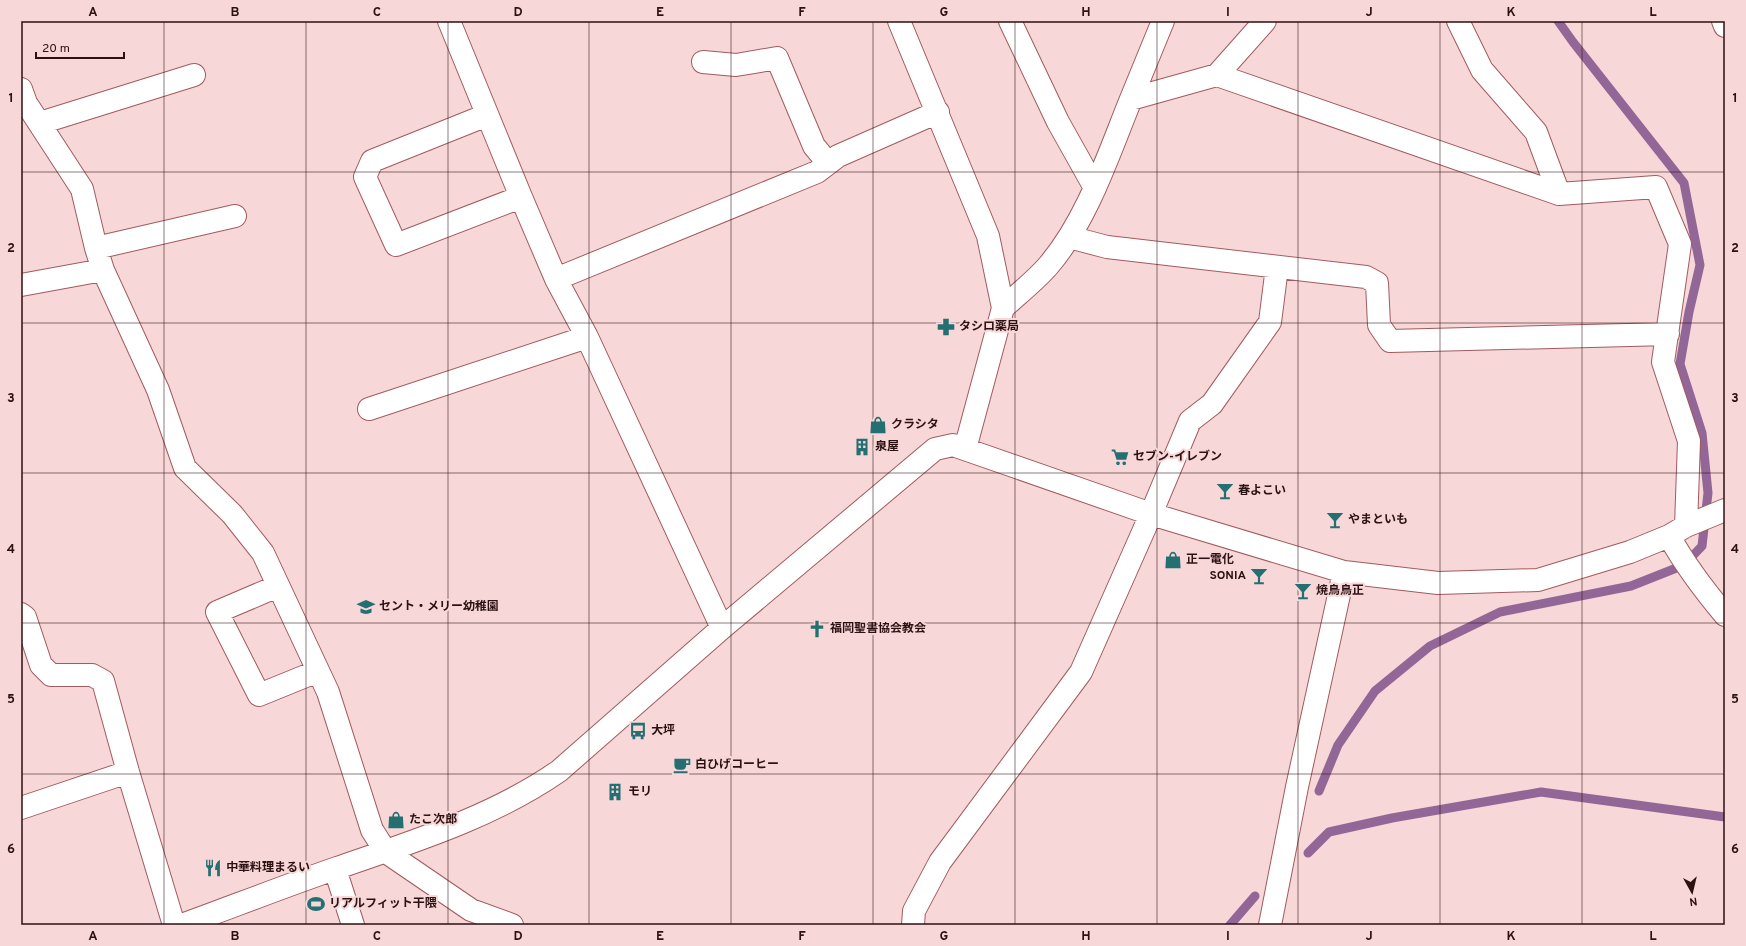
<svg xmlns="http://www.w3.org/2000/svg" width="1746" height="946" font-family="Overpass,'Noto Sans JP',sans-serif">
<rect width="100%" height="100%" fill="#f7d7d7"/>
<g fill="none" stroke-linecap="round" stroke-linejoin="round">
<path stroke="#926697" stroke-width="9" d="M 1319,791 L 1338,745 L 1375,691 L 1430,646 L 1500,612 L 1631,586 L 1684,565 L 1702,546 L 1708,493 L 1702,433 L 1680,364 L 1689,312 L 1700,265 L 1684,183 L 1573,42 L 1558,21
M 1308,853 L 1329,832 L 1392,818 L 1541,792 L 1725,817
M 1230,925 L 1255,896"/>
<g stroke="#a15b5f" stroke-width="24">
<path id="minor" d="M 449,21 L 521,197 L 556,279 L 587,337 L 722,628
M 899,21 L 988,236 L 1003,308 L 965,449
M 1010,21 L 1058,122 L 1095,188
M 1458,21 L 1482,70 L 1536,132 L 1559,194
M 1723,21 L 1725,26
M 703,62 L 736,65 L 777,58 L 814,146 L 828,163
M 1217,75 L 1265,21
M 21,89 L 26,103 L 82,189 L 96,248 L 103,270 L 158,390 L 185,468 L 232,514 L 263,553 L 328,692 L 372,830 L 386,852 L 471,910 L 512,925
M 1131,99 L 1163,21
M 487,115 L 372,161 L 365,177 L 396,245 L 521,197
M 40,123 L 194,75
M 1069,237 L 1107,247 L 1366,277 L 1377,283 L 1379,325 L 1390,341 L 1668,334
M 96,248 L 235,216
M 556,279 L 817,172 L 838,156 L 938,112
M 21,285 L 103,270
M 1003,308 C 1018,294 1035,281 1048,266 C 1087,221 1109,153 1131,99 L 1217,75 L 1559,194 L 1656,187 L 1680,244 L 1663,362 L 1689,441 L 1686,526
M 369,409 L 587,337
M 1669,536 C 1685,565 1704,590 1725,615
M 278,586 L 217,612 L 259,695 L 318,671
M 21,614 L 25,617 L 41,665 L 51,675 L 92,675 L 103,681 L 128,772 L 174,925
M 21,808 L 128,772
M 335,869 L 353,925
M 182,925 C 234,906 285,886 337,868 C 412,842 493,817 559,771 L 722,628 L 935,449 L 953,445 L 1151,514 L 1344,572 L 1438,583 L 1538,580 L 1630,552 L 1669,536 L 1686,526 L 1725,510
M 913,925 L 914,911 L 940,862 L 1081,672 L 1151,514 L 1190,421 L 1212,404 L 1270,322 L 1277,267
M 1270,925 L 1297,787 L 1344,572"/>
</g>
<use href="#minor" stroke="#fff" stroke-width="22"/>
</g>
<path fill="none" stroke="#2c1113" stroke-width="1" stroke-opacity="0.55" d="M 164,21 L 164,925M 306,21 L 306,925M 448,21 L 448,925M 589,21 L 589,925M 731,21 L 731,925M 873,21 L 873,925M 1015,21 L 1015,925M 1157,21 L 1157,925M 1298,21 L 1298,925M 1440,21 L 1440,925M 1582,21 L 1582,925M 21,172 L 1725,172M 21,323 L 1725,323M 21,473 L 1725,473M 21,623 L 1725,623M 21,774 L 1725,774"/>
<defs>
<g id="pharmacy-bare" transform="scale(1.38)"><path d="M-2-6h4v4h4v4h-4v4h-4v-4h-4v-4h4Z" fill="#236f71" stroke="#f7d7d7" stroke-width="2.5" paint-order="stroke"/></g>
<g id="shop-bare" transform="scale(1.38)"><path d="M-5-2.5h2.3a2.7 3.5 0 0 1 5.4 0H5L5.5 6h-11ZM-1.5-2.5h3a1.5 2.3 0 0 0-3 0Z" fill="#236f71" stroke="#f7d7d7" stroke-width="2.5" paint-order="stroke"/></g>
<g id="building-bare" transform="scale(1.38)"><path d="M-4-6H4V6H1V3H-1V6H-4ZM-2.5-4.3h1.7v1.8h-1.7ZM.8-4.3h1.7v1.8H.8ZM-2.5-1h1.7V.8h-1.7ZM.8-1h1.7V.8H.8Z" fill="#236f71" stroke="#f7d7d7" stroke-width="2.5" paint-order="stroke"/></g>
<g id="supermarket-bare" transform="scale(1.38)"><path d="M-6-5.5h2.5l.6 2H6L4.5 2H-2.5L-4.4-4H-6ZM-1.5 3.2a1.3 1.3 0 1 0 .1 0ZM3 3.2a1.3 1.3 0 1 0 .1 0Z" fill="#236f71" stroke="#f7d7d7" stroke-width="2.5" paint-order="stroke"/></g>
<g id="bar-bare" transform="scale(1.38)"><path d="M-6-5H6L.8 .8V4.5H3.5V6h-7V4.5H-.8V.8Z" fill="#236f71" stroke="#f7d7d7" stroke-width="2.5" paint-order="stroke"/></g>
<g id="school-bare" transform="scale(1.38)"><path d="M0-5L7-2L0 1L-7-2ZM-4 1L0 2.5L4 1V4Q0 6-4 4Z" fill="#236f71" stroke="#f7d7d7" stroke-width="2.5" paint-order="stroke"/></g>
<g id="church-bare" transform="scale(1.38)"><path d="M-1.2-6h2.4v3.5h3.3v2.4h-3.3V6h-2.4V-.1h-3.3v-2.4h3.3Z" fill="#236f71" stroke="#f7d7d7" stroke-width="2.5" paint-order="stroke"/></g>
<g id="bus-bare" transform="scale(1.38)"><path d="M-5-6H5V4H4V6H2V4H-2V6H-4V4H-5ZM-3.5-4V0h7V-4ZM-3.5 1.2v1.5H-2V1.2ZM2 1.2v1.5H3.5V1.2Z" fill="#236f71" stroke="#f7d7d7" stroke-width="2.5" paint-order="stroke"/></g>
<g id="cafe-bare" transform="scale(1.38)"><path d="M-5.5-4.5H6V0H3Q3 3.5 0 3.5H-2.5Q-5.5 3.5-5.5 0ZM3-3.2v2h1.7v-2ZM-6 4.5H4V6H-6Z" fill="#236f71" stroke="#f7d7d7" stroke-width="2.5" paint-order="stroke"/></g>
<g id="restaurant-bare" transform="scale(1.38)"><path d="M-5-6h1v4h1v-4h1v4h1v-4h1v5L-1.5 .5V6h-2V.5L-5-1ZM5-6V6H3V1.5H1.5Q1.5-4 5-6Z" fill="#236f71" stroke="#f7d7d7" stroke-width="2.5" paint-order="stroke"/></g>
<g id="stadium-bare" transform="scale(1.38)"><path d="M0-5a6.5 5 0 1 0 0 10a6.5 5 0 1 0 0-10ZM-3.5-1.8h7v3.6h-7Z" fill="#236f71" stroke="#f7d7d7" stroke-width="2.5" paint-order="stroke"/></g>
</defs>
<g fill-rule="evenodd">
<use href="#pharmacy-bare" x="946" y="327"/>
<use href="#shop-bare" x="878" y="425"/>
<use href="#building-bare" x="862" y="447"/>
<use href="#supermarket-bare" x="1120" y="457"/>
<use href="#bar-bare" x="1225" y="491"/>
<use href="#bar-bare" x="1335" y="520"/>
<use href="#shop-bare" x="1173" y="560"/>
<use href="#bar-bare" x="1259" y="576"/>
<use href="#bar-bare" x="1303" y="591"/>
<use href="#school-bare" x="366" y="607"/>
<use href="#church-bare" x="817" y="629"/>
<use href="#bus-bare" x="638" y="731"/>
<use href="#cafe-bare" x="682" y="765"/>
<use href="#building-bare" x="615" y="792"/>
<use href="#shop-bare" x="396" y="820"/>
<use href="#restaurant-bare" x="213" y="868"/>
<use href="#stadium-bare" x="316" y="904"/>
</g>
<g text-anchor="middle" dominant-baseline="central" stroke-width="4" stroke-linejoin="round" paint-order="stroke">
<g font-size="12" font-weight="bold" fill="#2c1113" stroke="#f7d7d7" text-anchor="start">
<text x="959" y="327">タシロ薬局</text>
<text x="891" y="425">クラシタ</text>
<text x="875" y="447">泉屋</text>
<text x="1133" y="457">セブン-イレブン</text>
<text x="1238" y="491">春よこい</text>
<text x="1348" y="520">やまといも</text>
<text x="1186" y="560">正一電化</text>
<text x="1246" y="576" text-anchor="end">SONIA</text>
<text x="1316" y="591">焼鳥鳥正</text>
<text x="379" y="607">セント・メリー幼稚園</text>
<text x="830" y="629">福岡聖書協会教会</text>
<text x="651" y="731">大坪</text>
<text x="695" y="765">白ひげコーヒー</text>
<text x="628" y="792">モリ</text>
<text x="409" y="820">たこ次郎</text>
<text x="226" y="868">中華料理まるい</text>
<text x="329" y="904">リアルフィット干隈</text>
</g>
</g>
<rect width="1746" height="946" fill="none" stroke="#f7d7d7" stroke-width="44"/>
<g transform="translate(1692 892) rotate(172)" stroke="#f7d7d7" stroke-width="3" paint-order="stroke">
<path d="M0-3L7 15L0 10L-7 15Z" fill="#2c1113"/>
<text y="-6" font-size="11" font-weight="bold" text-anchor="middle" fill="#2c1113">N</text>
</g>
<path d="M36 52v6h88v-6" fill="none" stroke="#2c1113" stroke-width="2"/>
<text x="42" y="52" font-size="12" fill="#2c1113" stroke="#f7d7d7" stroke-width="3" paint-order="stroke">20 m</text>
<rect x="22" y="22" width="1702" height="902" fill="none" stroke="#2c1113" stroke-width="1.5"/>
<g font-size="13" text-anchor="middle" font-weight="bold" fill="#2c1113">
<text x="93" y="16">A</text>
<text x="235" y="16">B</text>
<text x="377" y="16">C</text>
<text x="518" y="16">D</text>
<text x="660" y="16">E</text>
<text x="802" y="16">F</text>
<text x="944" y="16">G</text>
<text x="1086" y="16">H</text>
<text x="1228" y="16">I</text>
<text x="1369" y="16">J</text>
<text x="1511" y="16">K</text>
<text x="1653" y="16">L</text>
<text x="11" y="102">1</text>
<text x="1735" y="102">1</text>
<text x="11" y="252">2</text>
<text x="1735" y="252">2</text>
<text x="11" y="402">3</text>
<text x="1735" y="402">3</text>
<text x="11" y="553">4</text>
<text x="1735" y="553">4</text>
<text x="11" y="703">5</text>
<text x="1735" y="703">5</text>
<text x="11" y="853">6</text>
<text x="1735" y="853">6</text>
<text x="93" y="940">A</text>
<text x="235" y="940">B</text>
<text x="377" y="940">C</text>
<text x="518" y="940">D</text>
<text x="660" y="940">E</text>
<text x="802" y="940">F</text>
<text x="944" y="940">G</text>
<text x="1086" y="940">H</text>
<text x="1228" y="940">I</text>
<text x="1369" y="940">J</text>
<text x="1511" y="940">K</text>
<text x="1653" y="940">L</text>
</g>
</svg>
